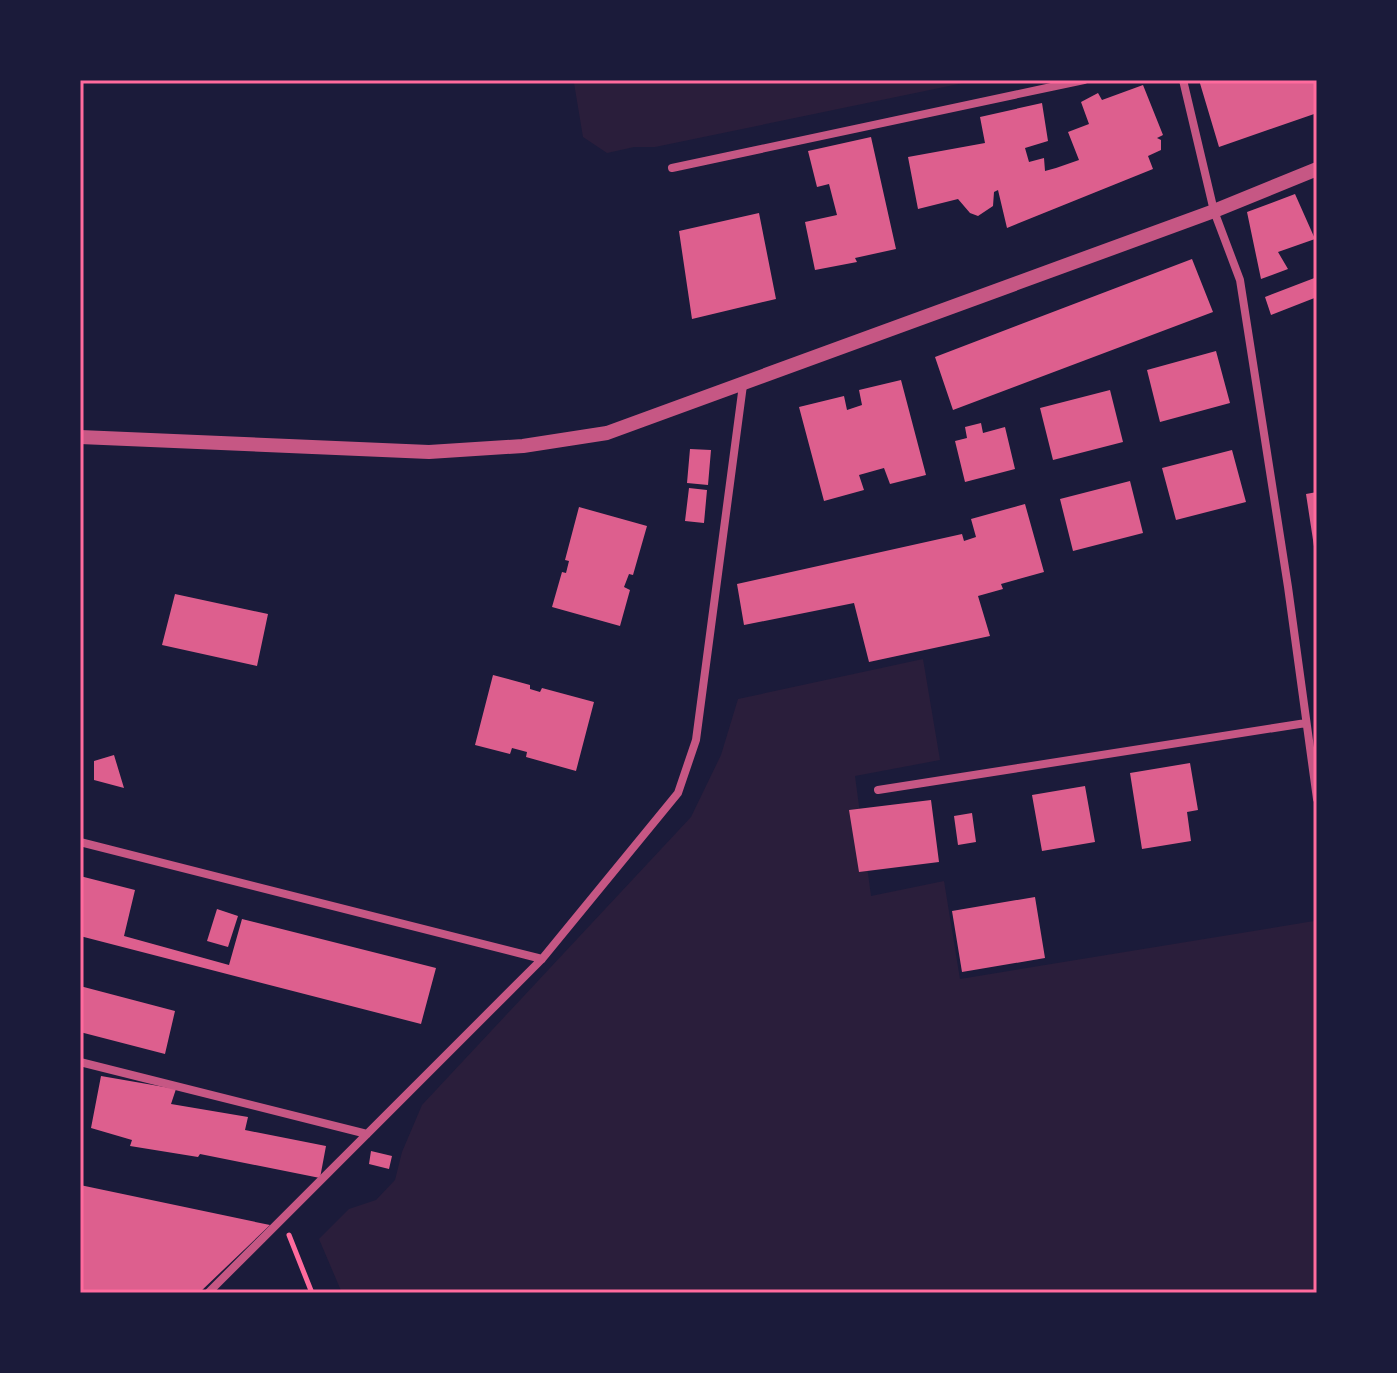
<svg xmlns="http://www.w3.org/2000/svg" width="1397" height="1373" font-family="Overpass,sans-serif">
<rect width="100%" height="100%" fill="#1b1b3a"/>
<path fill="#2a1e3b" d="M 571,80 L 978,80 L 655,147 L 634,147 L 607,153 L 583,137 L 574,83 Z
M 923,659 L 940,760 L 855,776 L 871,896 L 944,881 L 960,979 L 1314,921 L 1317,940 L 1317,1293 L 342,1293 L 319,1239 L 349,1209 L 376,1200 L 395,1180 L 402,1152 L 422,1105 L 691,817 L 721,755 L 738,699 Z"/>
<path fill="#dd5f8e" d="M 1199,80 L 1317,80 L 1317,113 L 1219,147 Z
M 1143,85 L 1163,135 L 1157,138 L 1161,140 L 1161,150 L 1148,156 L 1153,169 L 1007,228 L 998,190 L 994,192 L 993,206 L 978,216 L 970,213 L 958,199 L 918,209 L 908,157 L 985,143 L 980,117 L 1042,103 L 1048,141 L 1025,148 L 1029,162 L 1044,158 L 1045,171 L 1056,168 L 1079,160 L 1068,132 L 1089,124 L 1081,102 L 1098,93 L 1102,100 Z
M 871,137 L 896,249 L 855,258 L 857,262 L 815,270 L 805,222 L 837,215 L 829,184 L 817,187 L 808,151 Z
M 1295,194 L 1315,239 L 1278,252 L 1288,269 L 1261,279 L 1247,212 Z
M 759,213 L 776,299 L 692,319 L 679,231 Z
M 1192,259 L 1213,312 L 953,410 L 935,357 Z
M 1317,277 L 1317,297 L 1271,315 L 1265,297 Z
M 1216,351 L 1230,403 L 1160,422 L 1147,370 Z
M 901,380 L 926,475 L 890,484 L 884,468 L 859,475 L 864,490 L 824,501 L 799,407 L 844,396 L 847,410 L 862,405 L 859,390 Z
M 1110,390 L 1123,442 L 1053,460 L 1040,408 Z
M 981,423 L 983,433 L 1005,427 L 1015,469 L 965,482 L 955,441 L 967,438 L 965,427 Z
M 690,449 L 711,450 L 708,485 L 687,483 Z
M 1232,450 L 1246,502 L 1176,520 L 1162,468 Z
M 1130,481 L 1143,533 L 1073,551 L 1060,499 Z
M 689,488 L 707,490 L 704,523 L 685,521 Z
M 1317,492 L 1317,553 L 1315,553 L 1306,494 Z
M 1025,504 L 1044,572 L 1001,584 L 1003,589 L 978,596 L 990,636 L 869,662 L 854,603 L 744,625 L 737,584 L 962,534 L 964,541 L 976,537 L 971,519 Z
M 579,507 L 647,526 L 633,575 L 629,574 L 624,587 L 630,590 L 620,626 L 552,607 L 562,572 L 566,573 L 569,561 L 565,560 Z
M 175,594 L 268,614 L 257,666 L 162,645 Z
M 493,675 L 530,685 L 530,689 L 540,692 L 542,688 L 594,702 L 576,771 L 526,757 L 527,752 L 512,748 L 510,754 L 475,745 Z
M 114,755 L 124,788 L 94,780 L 94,761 Z
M 1190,763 L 1198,810 L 1187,812 L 1191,841 L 1142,849 L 1130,773 Z
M 1085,786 L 1095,842 L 1042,851 L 1032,795 Z
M 931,800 L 939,862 L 859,872 L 849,810 Z
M 972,813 L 976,842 L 958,845 L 954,816 Z
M 80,876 L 135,890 L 124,936 L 229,965 L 242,919 L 436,968 L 421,1024 L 80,936 Z
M 1035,897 L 1045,958 L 962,972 L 952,911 Z
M 217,909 L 238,916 L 228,947 L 207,941 Z
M 80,986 L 175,1011 L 165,1054 L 80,1032 Z
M 101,1076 L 176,1089 L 171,1104 L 248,1117 L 245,1130 L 326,1146 L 320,1178 L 200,1154 L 198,1157 L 130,1146 L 132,1140 L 91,1128 Z
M 371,1151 L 392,1156 L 389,1169 L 369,1164 Z
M 80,1185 L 270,1225 L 199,1293 L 80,1293 Z"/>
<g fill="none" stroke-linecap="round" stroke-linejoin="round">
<path stroke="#ff6b9d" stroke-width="5" d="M 289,1235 L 312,1293"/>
<path stroke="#c65784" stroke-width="8" d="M 1183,80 L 1214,211 L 1240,280 L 1288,587 L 1317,799
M 672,168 L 1084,80
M 878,790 L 1306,723
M 80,842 L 542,959
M 80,1062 L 367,1134
M 208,1293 L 542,959 L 678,793 L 696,740 L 743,385"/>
<path stroke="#c65784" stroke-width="14" d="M 80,437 L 429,452 L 523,446 L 607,433 L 1214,211 L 1317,169"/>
</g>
<rect width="1397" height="1373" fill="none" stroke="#1b1b3a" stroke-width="164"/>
<rect x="82" y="82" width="1233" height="1209" fill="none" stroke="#ff6b9d" stroke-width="3"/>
</svg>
